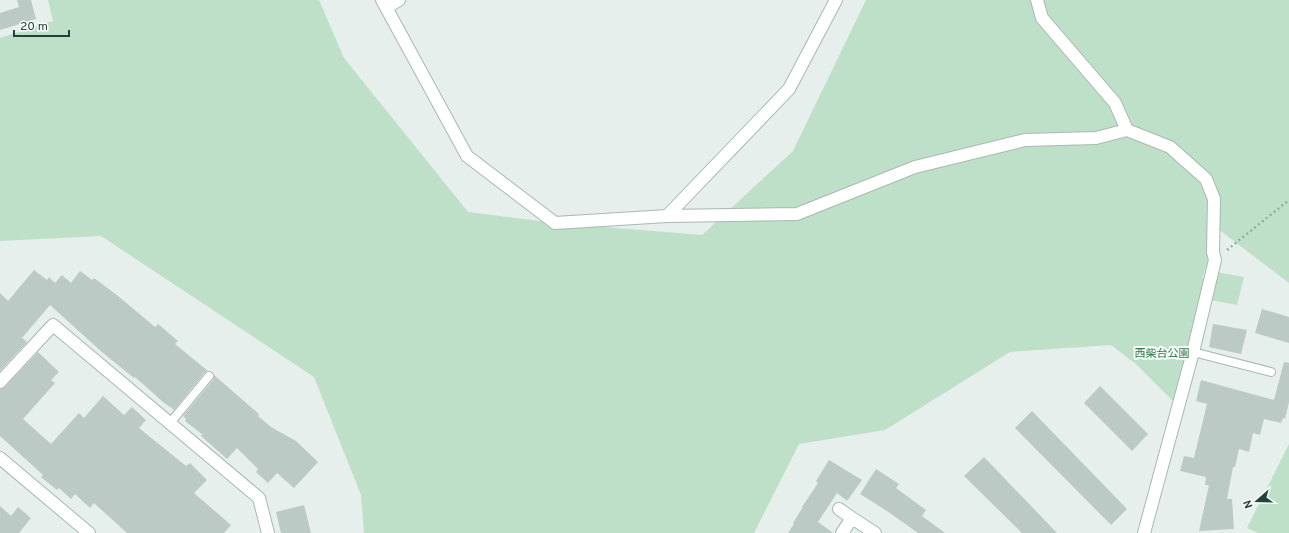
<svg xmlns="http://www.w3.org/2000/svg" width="1289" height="533" font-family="Overpass,'Noto Sans JP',sans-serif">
<rect width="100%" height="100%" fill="#e6efeb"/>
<path fill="#bfe0c8" d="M 48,0 L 319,0 L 344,58 L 468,212 L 555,223 L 702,235 L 793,151 L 866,0 L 1289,0 L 1289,283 L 1218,229 L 1202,279 L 1211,271 L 1244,277 L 1237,305 L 1205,299 L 1175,403 L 1137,365 L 1111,345 L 1010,352 L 885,430 L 799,444 L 754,533 L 364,533 L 361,495 L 314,377 L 101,236 L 0,241 L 0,38 L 53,21 Z
M 1289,444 L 1289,533 L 1258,533 L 1247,528 Z"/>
<path fill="#bbcac4" d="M 17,0 L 31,0 L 36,19 L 0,30 L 0,13 L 19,7 Z
M 34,270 L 47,280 L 49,277 L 55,283 L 62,275 L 71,283 L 80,271 L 92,280 L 94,278 L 118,296 L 155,327 L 158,324 L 178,341 L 175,344 L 208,371 L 205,372 L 174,410 L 163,402 L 135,377 L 134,378 L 103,353 L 50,305 L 22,338 L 27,342 L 0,371 L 0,293 L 8,301 Z
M 1262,309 L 1289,317 L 1289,343 L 1255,333 Z
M 1213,324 L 1247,330 L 1241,354 L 1209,347 Z
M 38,352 L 59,372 L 51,380 L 55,383 L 23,419 L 51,444 L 79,413 L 84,418 L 103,396 L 124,415 L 132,407 L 146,420 L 139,428 L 186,466 L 190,463 L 207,480 L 194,493 L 231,525 L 224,533 L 127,533 L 94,503 L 90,508 L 75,494 L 71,499 L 59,488 L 57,490 L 41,477 L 43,475 L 0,436 L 0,389 L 5,387 Z
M 1284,362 L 1289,363 L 1289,402 L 1285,419 L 1283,418 L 1281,423 L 1264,419 L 1260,435 L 1253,433 L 1249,452 L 1239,449 L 1235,467 L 1233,467 L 1227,499 L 1232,499 L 1234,529 L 1199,531 L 1209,485 L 1205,485 L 1206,477 L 1180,471 L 1184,456 L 1194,458 L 1207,404 L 1196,401 L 1201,380 L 1274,400 Z
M 214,375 L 259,414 L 258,416 L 271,427 L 296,441 L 318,462 L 294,488 L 277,473 L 268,483 L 256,472 L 258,469 L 237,448 L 227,459 L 200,435 L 203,435 L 185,421 L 186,419 L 183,416 L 213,380 Z
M 1100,386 L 1148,434 L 1132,451 L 1084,403 Z
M 1032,411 L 1127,509 L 1111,525 L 1015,428 Z
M 984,457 L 1057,533 L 1022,533 L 964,476 Z
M 829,460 L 862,480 L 847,501 L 837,493 L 818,522 L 833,533 L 788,533 L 794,524 L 793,523 L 803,507 L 802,507 L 818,483 L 816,481 Z
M 876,469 L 899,484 L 896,488 L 926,510 L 922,516 L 945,533 L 918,533 L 887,511 L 860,494 Z
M 304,505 L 311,533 L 281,533 L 276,512 Z
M 0,506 L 11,516 L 18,507 L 31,518 L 19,533 L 0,533 Z"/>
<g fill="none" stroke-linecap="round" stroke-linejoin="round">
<g stroke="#a8b8b2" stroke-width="10">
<path id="lane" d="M 1193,352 L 1271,372
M 170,423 L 209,376"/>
</g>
<g stroke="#a8b8b2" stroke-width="14">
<path id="street" d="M 382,0 L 467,156 L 555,223 L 667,216 L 797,214 L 915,167 L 1025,140 L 1096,138 L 1127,130 L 1170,147 L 1206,179 L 1214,199 L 1213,252 L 1215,260 L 1193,352 L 1144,533
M 1037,0 L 1042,18 L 1115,103 L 1127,130
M 387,7 L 399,0
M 667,216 L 789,89 L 836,0
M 0,382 L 53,325 L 259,498 L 268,533
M 0,458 L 89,533
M 839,509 L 852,518
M 842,533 L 852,518 L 875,533"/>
</g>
<path stroke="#86b3a5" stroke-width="2.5" stroke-dasharray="2 3" stroke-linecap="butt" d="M 1227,250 L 1289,200"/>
<use href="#lane" stroke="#fff" stroke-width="8"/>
<use href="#street" stroke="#fff" stroke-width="12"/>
</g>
<g text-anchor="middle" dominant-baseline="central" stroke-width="4" stroke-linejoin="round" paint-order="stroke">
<g font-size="11" fill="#2d7a4b" stroke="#f7fbf9">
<text x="1162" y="354">西柴台公園</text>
</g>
</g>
<g transform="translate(1257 501) rotate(250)" stroke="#f7fbf9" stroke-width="3" paint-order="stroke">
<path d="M0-3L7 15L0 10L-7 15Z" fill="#24423a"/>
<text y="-6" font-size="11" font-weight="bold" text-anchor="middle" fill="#24423a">N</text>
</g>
<path d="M14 30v6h55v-6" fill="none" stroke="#24423a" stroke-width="2"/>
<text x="20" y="30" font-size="12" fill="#24423a" stroke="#f7fbf9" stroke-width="3" paint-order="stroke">20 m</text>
</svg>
